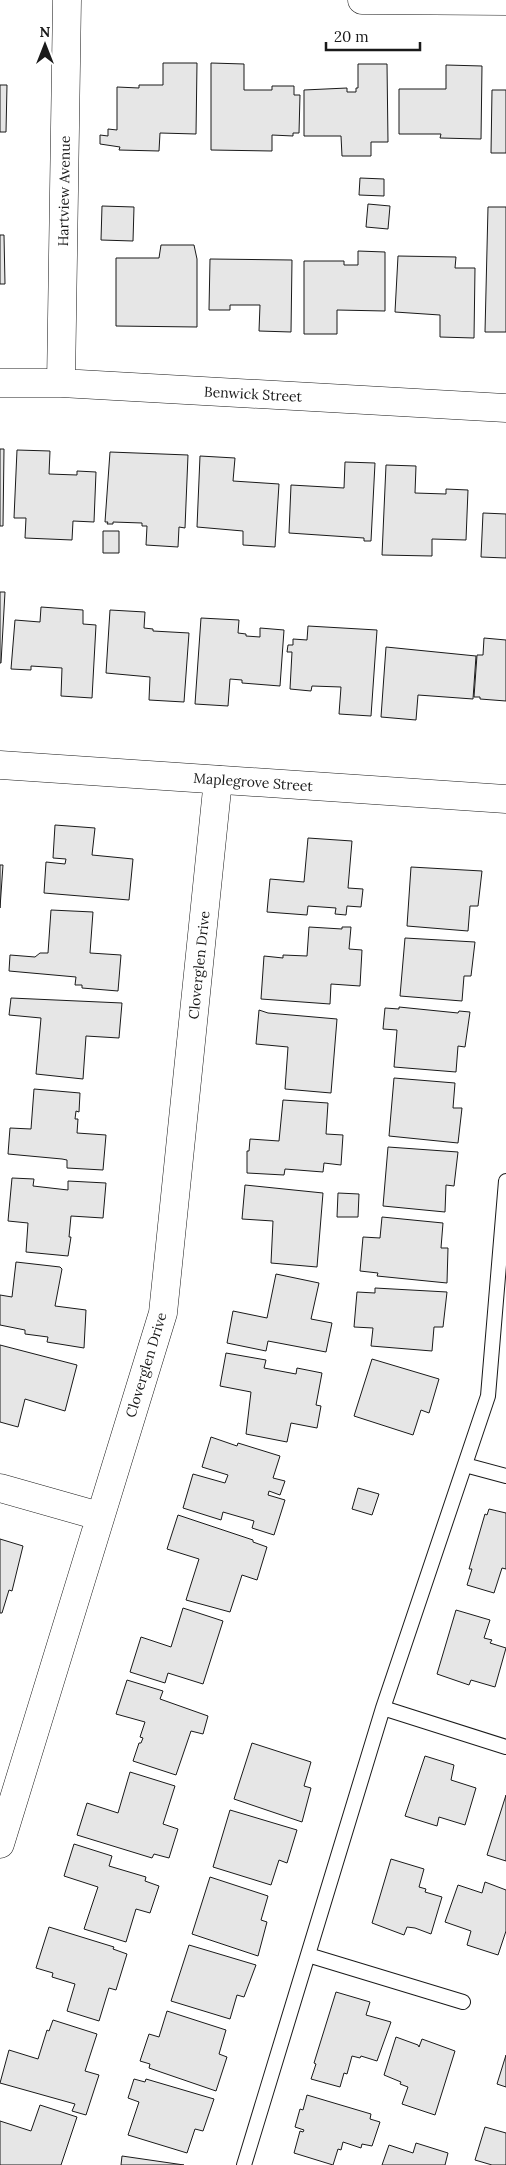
<svg xmlns="http://www.w3.org/2000/svg" width="506" height="2165" font-family="Lora,serif">
<rect width="100%" height="100%" fill="#fff"/>
<path fill="#e6e6e6" stroke="#1a1a1a" d="M 163,63 L 197,63 L 196,134 L 160,133 L 159,151 L 119,150 L 120,147 L 100,144 L 100,135 L 108,136 L 108,129 L 117,130 L 117,87 L 139,88 L 139,85 L 163,85 Z
M 211,63 L 244,64 L 244,90 L 272,90 L 272,86 L 294,86 L 294,95 L 300,95 L 299,133 L 293,133 L 293,136 L 272,135 L 272,151 L 211,150 Z
M 358,64 L 387,64 L 388,142 L 371,142 L 371,156 L 342,156 L 341,136 L 304,136 L 304,90 L 347,88 L 347,92 L 356,92 L 356,88 L 358,88 Z
M 446,65 L 482,66 L 481,139 L 440,138 L 441,134 L 399,134 L 399,89 L 446,89 Z
M 0,85 L 7,85 L 6,132 L 0,132 Z
M 492,90 L 506,90 L 506,153 L 491,153 Z
M 360,178 L 384,179 L 384,196 L 359,195 Z
M 368,204 L 390,206 L 388,229 L 366,227 Z
M 102,206 L 134,207 L 133,241 L 101,240 Z
M 488,207 L 506,207 L 506,332 L 485,332 Z
M 0,235 L 4,235 L 5,284 L 0,284 Z
M 161,245 L 194,245 L 197,259 L 197,327 L 116,326 L 116,258 L 159,258 Z
M 358,251 L 385,252 L 385,311 L 337,310 L 337,334 L 304,334 L 304,261 L 344,261 L 344,265 L 358,265 Z
M 398,256 L 456,257 L 455,268 L 475,268 L 474,338 L 440,337 L 440,315 L 395,312 Z
M 210,259 L 292,260 L 291,332 L 259,331 L 260,305 L 230,305 L 230,310 L 209,310 Z
M 0,449 L 4,449 L 3,526 L 0,526 Z
M 17,450 L 50,451 L 49,474 L 77,475 L 77,471 L 96,472 L 94,522 L 73,521 L 72,540 L 25,538 L 26,518 L 14,518 Z
M 110,452 L 188,455 L 185,528 L 179,527 L 178,547 L 146,545 L 147,526 L 142,526 L 142,523 L 113,522 L 113,524 L 107,524 L 108,522 L 105,522 Z
M 200,456 L 235,458 L 233,481 L 279,484 L 275,547 L 243,545 L 243,531 L 197,527 Z
M 345,462 L 375,463 L 371,541 L 364,541 L 364,538 L 289,533 L 291,485 L 344,488 Z
M 386,465 L 416,466 L 415,493 L 446,494 L 446,489 L 468,490 L 466,540 L 432,539 L 432,556 L 382,555 Z
M 483,513 L 506,514 L 506,558 L 481,557 Z
M 103,531 L 119,531 L 119,553 L 103,553 Z
M 0,592 L 5,592 L 1,663 L 0,663 Z
M 41,607 L 83,610 L 83,624 L 96,625 L 92,698 L 61,696 L 62,668 L 31,666 L 31,670 L 11,669 L 15,620 L 40,622 Z
M 110,610 L 145,612 L 144,628 L 153,629 L 153,631 L 189,633 L 184,702 L 149,700 L 150,677 L 106,673 Z
M 201,618 L 239,620 L 238,633 L 246,634 L 246,636 L 260,637 L 260,628 L 284,630 L 280,686 L 242,683 L 242,680 L 230,679 L 228,706 L 195,704 Z
M 308,626 L 377,630 L 371,716 L 339,714 L 341,687 L 312,686 L 311,691 L 290,689 L 292,652 L 287,652 L 288,645 L 293,645 L 293,639 L 307,640 Z
M 484,638 L 506,640 L 506,701 L 480,699 L 480,697 L 474,697 L 477,655 L 483,655 Z
M 386,647 L 476,656 L 473,699 L 418,695 L 416,720 L 381,717 Z
M 55,825 L 95,828 L 92,855 L 133,859 L 129,900 L 44,893 L 46,862 L 65,864 L 66,859 L 53,858 Z
M 308,838 L 352,841 L 348,888 L 363,889 L 361,907 L 347,906 L 346,915 L 335,914 L 336,908 L 308,906 L 307,915 L 267,912 L 270,879 L 304,882 Z
M 0,865 L 3,865 L 0,908 Z
M 411,867 L 482,871 L 478,906 L 470,906 L 468,931 L 407,926 Z
M 51,910 L 93,912 L 90,953 L 121,955 L 118,991 L 82,988 L 82,985 L 75,985 L 76,977 L 9,971 L 10,955 L 35,957 L 40,953 L 48,953 Z
M 309,927 L 342,929 L 342,927 L 351,927 L 349,949 L 362,950 L 360,986 L 331,984 L 330,1004 L 261,999 L 264,956 L 283,958 L 283,955 L 307,956 Z
M 405,938 L 475,942 L 471,976 L 464,976 L 462,1001 L 400,996 Z
M 11,998 L 122,1003 L 119,1038 L 86,1036 L 83,1079 L 36,1074 L 41,1018 L 9,1015 Z
M 399,1007 L 458,1013 L 459,1011 L 470,1012 L 465,1047 L 458,1046 L 456,1072 L 394,1067 L 397,1030 L 383,1029 L 385,1008 L 399,1009 Z
M 259,1010 L 268,1013 L 337,1019 L 331,1093 L 285,1089 L 288,1047 L 256,1044 Z
M 394,1078 L 455,1083 L 453,1108 L 462,1108 L 458,1143 L 389,1136 Z
M 34,1089 L 80,1093 L 79,1112 L 76,1111 L 75,1119 L 78,1119 L 77,1133 L 106,1135 L 103,1170 L 67,1168 L 67,1160 L 62,1159 L 8,1154 L 10,1128 L 31,1129 Z
M 283,1100 L 328,1103 L 326,1134 L 343,1135 L 341,1165 L 324,1163 L 323,1172 L 285,1169 L 284,1175 L 247,1173 L 247,1151 L 249,1151 L 250,1139 L 279,1141 Z
M 388,1147 L 458,1152 L 454,1186 L 446,1185 L 445,1212 L 383,1206 Z
M 12,1178 L 34,1179 L 33,1186 L 68,1190 L 68,1181 L 106,1183 L 103,1218 L 71,1216 L 69,1237 L 71,1237 L 68,1256 L 26,1252 L 28,1223 L 8,1221 Z
M 245,1185 L 323,1193 L 317,1267 L 271,1263 L 273,1221 L 242,1219 Z
M 338,1193 L 359,1194 L 358,1217 L 337,1217 Z
M 382,1217 L 443,1223 L 441,1248 L 448,1248 L 447,1283 L 377,1276 L 378,1273 L 360,1271 L 363,1237 L 380,1238 Z
M 16,1262 L 60,1267 L 62,1269 L 55,1306 L 86,1310 L 84,1348 L 47,1342 L 48,1337 L 25,1334 L 25,1330 L 0,1325 L 0,1295 L 12,1297 Z
M 276,1274 L 319,1283 L 311,1319 L 332,1323 L 326,1352 L 268,1341 L 266,1351 L 227,1343 L 233,1311 L 267,1318 Z
M 375,1288 L 447,1292 L 443,1327 L 434,1327 L 432,1351 L 371,1346 L 373,1328 L 354,1327 L 357,1292 L 375,1293 Z
M 0,1345 L 77,1365 L 65,1411 L 25,1399 L 18,1427 L 0,1422 Z
M 226,1353 L 266,1360 L 264,1368 L 296,1374 L 297,1368 L 322,1373 L 316,1405 L 321,1406 L 317,1428 L 291,1423 L 287,1442 L 246,1434 L 251,1392 L 220,1386 Z
M 372,1359 L 439,1379 L 429,1413 L 421,1410 L 413,1435 L 354,1416 Z
M 211,1437 L 237,1446 L 238,1443 L 280,1456 L 273,1478 L 285,1481 L 280,1495 L 269,1491 L 268,1495 L 285,1500 L 274,1535 L 252,1528 L 254,1521 L 223,1512 L 221,1520 L 183,1508 L 193,1474 L 225,1483 L 228,1475 L 202,1467 Z
M 358,1488 L 379,1494 L 372,1515 L 352,1509 Z
M 489,1509 L 506,1513 L 506,1569 L 502,1568 L 494,1593 L 467,1585 L 472,1569 L 469,1569 L 485,1514 L 487,1515 Z
M 178,1515 L 253,1540 L 253,1542 L 267,1547 L 257,1580 L 242,1575 L 230,1612 L 186,1600 L 199,1559 L 167,1549 Z
M 0,1539 L 23,1546 L 12,1591 L 9,1590 L 2,1613 L 0,1613 Z
M 183,1608 L 223,1621 L 203,1684 L 168,1673 L 165,1683 L 130,1672 L 141,1637 L 171,1647 Z
M 456,1610 L 490,1620 L 484,1638 L 492,1640 L 490,1643 L 506,1648 L 495,1687 L 471,1680 L 469,1685 L 437,1674 Z
M 127,1680 L 163,1691 L 160,1699 L 208,1716 L 203,1734 L 191,1731 L 176,1775 L 133,1761 L 139,1743 L 141,1743 L 143,1738 L 140,1737 L 145,1722 L 116,1714 Z
M 252,1743 L 311,1762 L 304,1786 L 311,1788 L 302,1822 L 234,1799 Z
M 425,1756 L 454,1765 L 451,1780 L 476,1788 L 465,1825 L 439,1817 L 437,1826 L 405,1816 Z
M 130,1772 L 175,1786 L 163,1824 L 178,1829 L 169,1858 L 154,1854 L 152,1858 L 77,1835 L 87,1803 L 118,1813 Z
M 506,1795 L 506,1861 L 487,1855 Z
M 230,1810 L 297,1830 L 287,1863 L 279,1860 L 271,1885 L 213,1867 Z
M 74,1844 L 112,1856 L 109,1866 L 146,1877 L 145,1881 L 159,1886 L 150,1913 L 136,1909 L 126,1942 L 84,1929 L 98,1887 L 64,1876 Z
M 391,1859 L 424,1869 L 419,1887 L 426,1889 L 425,1892 L 442,1897 L 431,1934 L 415,1928 L 407,1927 L 404,1935 L 372,1923 Z
M 210,1877 L 268,1896 L 261,1920 L 267,1922 L 258,1956 L 192,1934 Z
M 485,1882 L 506,1890 L 506,1931 L 498,1955 L 467,1945 L 471,1931 L 445,1922 L 458,1885 L 482,1893 Z
M 49,1927 L 114,1947 L 113,1949 L 127,1954 L 116,1990 L 109,1988 L 99,2021 L 67,2011 L 75,1984 L 52,1977 L 53,1973 L 36,1968 Z
M 189,1945 L 256,1965 L 244,1997 L 237,1995 L 230,2019 L 171,2001 Z
M 336,1992 L 370,2002 L 366,2015 L 391,2022 L 377,2061 L 361,2056 L 360,2058 L 352,2056 L 347,2074 L 344,2073 L 340,2087 L 311,2079 L 316,2064 L 314,2063 Z
M 167,2011 L 226,2030 L 219,2054 L 227,2057 L 216,2091 L 149,2068 L 150,2064 L 140,2061 L 149,2034 L 159,2037 Z
M 53,2020 L 97,2034 L 85,2071 L 99,2075 L 86,2115 L 72,2111 L 75,2104 L 0,2083 L 9,2050 L 38,2059 L 47,2030 L 49,2031 Z
M 396,2037 L 418,2045 L 419,2047 L 422,2039 L 455,2051 L 435,2115 L 402,2104 L 408,2087 L 400,2084 L 401,2082 L 384,2075 Z
M 506,2055 L 506,2087 L 497,2084 Z
M 134,2079 L 145,2082 L 146,2079 L 214,2099 L 203,2131 L 195,2129 L 187,2153 L 128,2135 L 139,2102 L 128,2098 Z
M 307,2095 L 371,2114 L 370,2119 L 380,2122 L 372,2146 L 362,2144 L 361,2148 L 343,2142 L 341,2150 L 338,2149 L 333,2165 L 294,2153 L 300,2131 L 303,2132 L 304,2130 L 295,2127 L 300,2109 L 303,2110 Z
M 40,2105 L 77,2117 L 61,2165 L 0,2165 L 0,2121 L 31,2131 Z
M 485,2127 L 506,2133 L 506,2165 L 492,2165 L 475,2160 Z
M 416,2143 L 448,2153 L 445,2165 L 382,2165 L 389,2145 L 413,2153 Z
M 122,2156 L 184,2165 L 121,2165 Z"/>
<g fill="none" stroke-linecap="round" stroke-linejoin="round">
<g stroke="#1a1a1a" stroke-width="16">
<path id="service" d="M 465,1465 L 506,1476
M 383,1708 L 506,1747
M 308,1955 L 463,2002
M 244,2165 L 383,1708 L 488,1396 L 506,1181"/>
</g>
<g stroke="#1a1a1a" stroke-width="29">
<path id="minor" d="M 362,0 L 506,1
M 0,383 L 61,383 L 506,408
M 61,383 L 67,0
M 0,1488 L 99,1516
M 0,1844 L 163,1313 L 218,780"/>
</g>
<g stroke="#1a1a1a" stroke-width="29">
<path id="tertiary" d="M 0,765 L 506,799"/>
</g>
<use href="#service" stroke="#fff" stroke-width="14"/>
<use href="#minor" stroke="#fff" stroke-width="28"/>
<use href="#tertiary" stroke="#fff" stroke-width="28"/>
</g>
<g text-anchor="middle" dominant-baseline="central" stroke-width="4" stroke-linejoin="round" paint-order="stroke">
<g font-size="14" fill="#1a1a1a" stroke="#fff">
<text transform="translate(64 191) rotate(-89)">Hartview Avenue</text>
<text transform="translate(253 394) rotate(3)">Benwick Street</text>
<text transform="translate(253 782) rotate(4)">Maplegrove Street</text>
<text transform="translate(199 965) rotate(-84)">Cloverglen Drive</text>
<text transform="translate(146 1365) rotate(-73)">Cloverglen Drive</text>
</g>
</g>
<g transform="translate(45 45)" stroke="#ffffff" stroke-width="4" paint-order="stroke">
<path d="M0-4L9 19L0 12L-9 19Z" fill="#1a1a1a"/>
<text y="-8" font-size="14" font-weight="bold" text-anchor="middle" fill="#1a1a1a">N</text>
</g>
<path d="M326 42v8h94v-8" fill="none" stroke="#1a1a1a" stroke-width="2.5"/>
<text x="334" y="42" font-size="15" fill="#1a1a1a" stroke="#ffffff" stroke-width="4" paint-order="stroke">20 m</text>
</svg>
